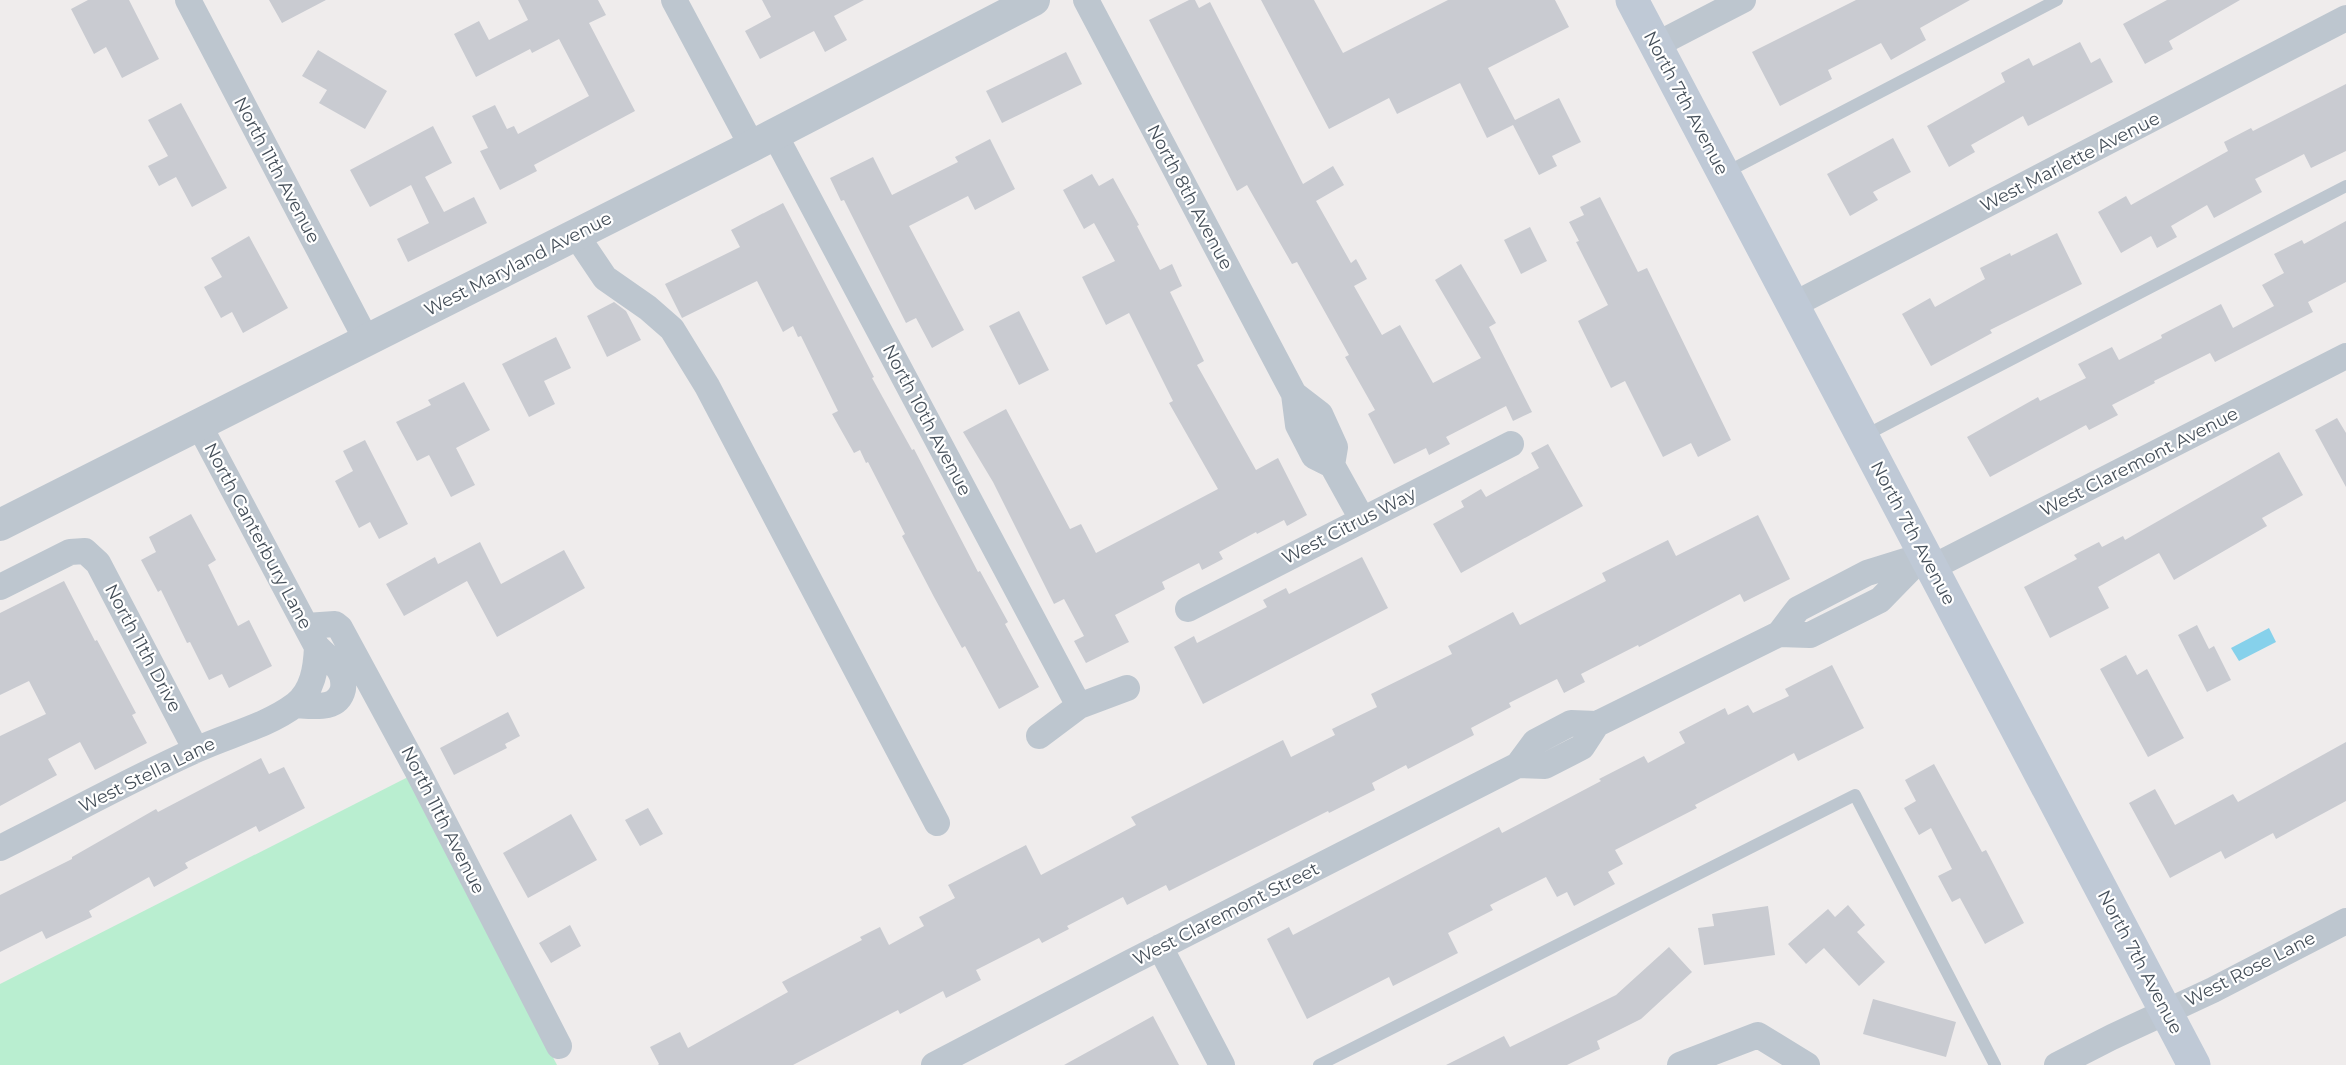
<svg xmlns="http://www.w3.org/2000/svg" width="2346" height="1065" font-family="Montserrat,sans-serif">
<rect width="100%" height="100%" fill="#efecec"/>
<path fill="#b9eed0" d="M 408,777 L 557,1065 L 0,1065 L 0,984 Z"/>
<path fill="#86d1eb" d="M 2269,628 L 2276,642 L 2239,661 L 2231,648 Z"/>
<path fill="#c9cbd1" d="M 88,0 L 129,0 L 159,59 L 122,78 L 106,47 L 94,54 L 71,9 Z
M 269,0 L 326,0 L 282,23 Z
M 518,0 L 598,0 L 606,15 L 589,23 L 635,111 L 534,165 L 537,171 L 500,190 L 480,151 L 488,148 L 472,116 L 495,105 L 507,129 L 514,126 L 518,134 L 589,96 L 559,39 L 532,53 L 530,49 L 476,77 L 454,34 L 479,21 L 489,40 L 528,20 Z
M 762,0 L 864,0 L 834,16 L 847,40 L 825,52 L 814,31 L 760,59 L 745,31 L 771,17 Z
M 1189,0 L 1195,0 L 1199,8 L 1210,2 L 1303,184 L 1333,166 L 1344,185 L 1316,201 L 1351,263 L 1356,259 L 1367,279 L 1354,286 L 1382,335 L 1400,325 L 1433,383 L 1481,358 L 1435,280 L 1461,264 L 1496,323 L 1489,327 L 1532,412 L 1513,421 L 1506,406 L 1446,437 L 1450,444 L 1429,455 L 1426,448 L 1394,464 L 1368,414 L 1375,410 L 1345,357 L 1349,355 L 1297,262 L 1292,264 L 1247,185 L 1237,191 L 1149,20 Z
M 1261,0 L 1314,0 L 1343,53 L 1448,0 L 1555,0 L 1569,27 L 1488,68 L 1515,120 L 1559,98 L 1581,142 L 1552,156 L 1557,166 L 1539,175 L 1513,125 L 1487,138 L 1460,83 L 1397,114 L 1389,98 L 1329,129 Z
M 1856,0 L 1970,0 L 1920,28 L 1926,40 L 1891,60 L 1881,43 L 1828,70 L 1832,79 L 1780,106 L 1752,52 Z
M 2167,0 L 2240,0 L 2169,41 L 2173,49 L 2145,64 L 2123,24 Z
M 2080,42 L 2091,63 L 2100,58 L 2113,82 L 2028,126 L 2023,116 L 1971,145 L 1975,152 L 1949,167 L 1927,126 L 2005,82 L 2001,73 L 2029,58 L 2033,66 Z
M 318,50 L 387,91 L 365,129 L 319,103 L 327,90 L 302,76 Z
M 1066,52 L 1082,84 L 1002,123 L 986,91 Z
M 2346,84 L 2346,151 L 2311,168 L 2304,154 L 2255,179 L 2262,192 L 2214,218 L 2207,205 L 2171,226 L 2177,237 L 2157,248 L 2151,236 L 2121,253 L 2098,212 L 2126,196 L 2131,205 L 2228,151 L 2224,142 L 2251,128 L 2253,131 Z
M 181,103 L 227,188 L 192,207 L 176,177 L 159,186 L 148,166 L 168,156 L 148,120 Z
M 433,126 L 452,163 L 425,177 L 444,212 L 474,197 L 487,223 L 408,262 L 397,239 L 429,223 L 411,185 L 370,207 L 350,170 Z
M 1893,138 L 1911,172 L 1873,192 L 1878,200 L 1850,216 L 1827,174 Z
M 990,139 L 1015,189 L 975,210 L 968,196 L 909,226 L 964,330 L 932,348 L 916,318 L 906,323 L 844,200 L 841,201 L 830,178 L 873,157 L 892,195 L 958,162 L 955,157 Z
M 1092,174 L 1099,186 L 1113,178 L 1139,225 L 1137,226 L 1160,270 L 1172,264 L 1182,286 L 1170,292 L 1204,361 L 1197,365 L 1256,470 L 1278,458 L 1307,515 L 1287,526 L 1284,520 L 1257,534 L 1256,532 L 1219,552 L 1223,559 L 1202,570 L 1199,563 L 1162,582 L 1165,589 L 1115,615 L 1129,642 L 1086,663 L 1074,641 L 1084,636 L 1064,599 L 1054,604 L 993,482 L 963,432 L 1006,409 L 1070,529 L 1081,524 L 1096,553 L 1218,489 L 1169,403 L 1173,401 L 1129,313 L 1106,325 L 1082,277 L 1115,261 L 1094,223 L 1084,229 L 1063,190 Z
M 1600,197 L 1638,272 L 1647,268 L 1731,440 L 1698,457 L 1691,443 L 1663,457 L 1625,381 L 1611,388 L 1578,321 L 1608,305 L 1576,242 L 1579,241 L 1569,222 L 1584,215 L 1580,207 Z
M 783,203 L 862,354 L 874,377 L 872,378 L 912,450 L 914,449 L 978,572 L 980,571 L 1008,622 L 1005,624 L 1039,687 L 999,709 L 965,646 L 962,648 L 934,597 L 902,536 L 905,534 L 868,462 L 866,463 L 860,450 L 854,453 L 832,414 L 838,411 L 801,336 L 798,337 L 793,326 L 783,332 L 757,281 L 682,318 L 665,284 L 740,247 L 731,230 Z
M 2346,221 L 2346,282 L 2308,302 L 2313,312 L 2215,362 L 2210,353 L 2154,381 L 2155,383 L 2112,405 L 2118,415 L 2089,430 L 2086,425 L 1990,477 L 1967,437 L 2038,397 L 2040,401 L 2086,378 L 2078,364 L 2112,347 L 2119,360 L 2162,338 L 2161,335 L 2221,304 L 2233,328 L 2274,306 L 2262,285 L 2284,273 L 2274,254 L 2302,240 L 2304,244 Z
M 1530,227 L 1547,261 L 1521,274 L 1504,240 Z
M 2057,233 L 2082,284 L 1990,330 L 1992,333 L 1931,366 L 1902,314 L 1930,298 L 1935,307 L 1985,279 L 1980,268 L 2010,253 L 2011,256 Z
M 249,236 L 288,308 L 243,333 L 232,312 L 221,318 L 204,287 L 222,277 L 211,258 Z
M 614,302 L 626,311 L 641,340 L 607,357 L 587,316 Z
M 1019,311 L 1049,370 L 1019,385 L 989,326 Z
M 556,337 L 571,368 L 544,381 L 555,404 L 529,417 L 502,364 Z
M 464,382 L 490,430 L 456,448 L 475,485 L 451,497 L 429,455 L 417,461 L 396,422 L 431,405 L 428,400 Z
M 2337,418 L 2346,433 L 2346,487 L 2315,430 Z
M 365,440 L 408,524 L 379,539 L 370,522 L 359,528 L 335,481 L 353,471 L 343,451 Z
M 1548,444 L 1583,506 L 1461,573 L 1433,524 L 1464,507 L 1461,501 L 1481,489 L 1486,497 L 1539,468 L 1531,453 Z
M 2279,452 L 2303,495 L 2262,518 L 2267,526 L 2174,580 L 2159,553 L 2098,587 L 2109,608 L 2050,638 L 2024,587 L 2077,559 L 2074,555 L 2099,542 L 2102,547 L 2123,536 L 2125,540 Z
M 191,514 L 216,560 L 208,565 L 238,626 L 249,620 L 272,666 L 229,688 L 222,674 L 209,680 L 190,642 L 187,643 L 161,590 L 158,592 L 141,560 L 156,552 L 149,537 Z
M 1758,515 L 1790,579 L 1744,602 L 1740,594 L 1639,647 L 1638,645 L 1581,674 L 1585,682 L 1564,693 L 1557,679 L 1509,703 L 1511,707 L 1471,728 L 1474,735 L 1408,769 L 1406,765 L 1372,783 L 1375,790 L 1329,813 L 1328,811 L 1169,891 L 1166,885 L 1127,905 L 1123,897 L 1067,926 L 1069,929 L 1042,943 L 1039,938 L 976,970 L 981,980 L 946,998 L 943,991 L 900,1014 L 898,1010 L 793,1065 L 658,1065 L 659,1064 L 650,1047 L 680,1032 L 688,1048 L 788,992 L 782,982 L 862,940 L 860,937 L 880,927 L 889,945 L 924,926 L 919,917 L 955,898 L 948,885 L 1026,845 L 1041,875 L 1136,825 L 1131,817 L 1283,740 L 1291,757 L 1335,735 L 1332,729 L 1377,707 L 1371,694 L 1452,654 L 1448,646 L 1513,612 L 1520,625 L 1606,581 L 1602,573 L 1668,540 L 1676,556 Z
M 480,542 L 501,584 L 564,550 L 585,588 L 497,637 L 467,581 L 404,616 L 386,584 L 435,557 L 438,564 Z
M 1362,557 L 1388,608 L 1203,704 L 1174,647 L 1194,636 L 1197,643 L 1267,607 L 1263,600 L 1286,588 L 1289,594 Z
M 64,581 L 95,641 L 97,640 L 136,713 L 132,715 L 147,743 L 95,770 L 80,742 L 48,759 L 57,775 L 0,806 L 0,736 L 46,714 L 29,681 L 0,695 L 0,613 Z
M 2197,625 L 2209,649 L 2214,646 L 2231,680 L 2207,692 L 2178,635 Z
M 2126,655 L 2137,675 L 2147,669 L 2184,738 L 2148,757 L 2100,669 Z
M 1832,665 L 1864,728 L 1798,761 L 1794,753 L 1695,805 L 1697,808 L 1615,850 L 1623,864 L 1608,872 L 1615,884 L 1574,906 L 1567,892 L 1557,897 L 1546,877 L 1490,905 L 1493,910 L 1448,933 L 1458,953 L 1393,986 L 1389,977 L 1307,1019 L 1267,939 L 1289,927 L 1293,935 L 1499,827 L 1502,833 L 1601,781 L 1599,779 L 1644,756 L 1648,763 L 1685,743 L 1679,732 L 1725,708 L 1728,715 L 1748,705 L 1753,713 L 1789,696 L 1785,689 Z
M 508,712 L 520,736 L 505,744 L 507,748 L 454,775 L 440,748 Z
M 2346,742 L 2346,801 L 2276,839 L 2273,833 L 2225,859 L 2221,851 L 2170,878 L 2129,803 L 2155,789 L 2175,825 L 2233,794 L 2238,802 Z
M 261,758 L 269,774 L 284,767 L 305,808 L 259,832 L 256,826 L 185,863 L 188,868 L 154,887 L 149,877 L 89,911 L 92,917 L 46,939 L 42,931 L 0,952 L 0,895 L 72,859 L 72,857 L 156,809 L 158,812 Z
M 1934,764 L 1982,852 L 1986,850 L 2024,923 L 1985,944 L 1960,898 L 1952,902 L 1938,876 L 1952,869 L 1931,828 L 1919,835 L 1904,808 L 1916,801 L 1905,780 Z
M 648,808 L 663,834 L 640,846 L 625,820 Z
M 571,814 L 597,860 L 528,898 L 503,853 Z
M 1848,905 L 1865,925 L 1857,932 L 1885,962 L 1859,986 L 1824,948 L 1806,964 L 1788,944 L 1828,909 L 1835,917 Z
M 1768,906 L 1775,955 L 1704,965 L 1698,928 L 1714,926 L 1712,914 Z
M 570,925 L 581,946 L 551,963 L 539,943 Z
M 1669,947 L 1692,972 L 1641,1019 L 1597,1041 L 1600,1049 L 1567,1065 L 1446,1065 L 1504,1036 L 1510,1047 L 1616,995 Z
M 1873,999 L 1956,1022 L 1946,1057 L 1863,1034 Z
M 1153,1016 L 1179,1065 L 1064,1065 Z"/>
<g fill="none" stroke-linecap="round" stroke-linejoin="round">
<path stroke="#bdc6cf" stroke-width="12" d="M 1725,173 L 2057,0
M 1862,437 L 2346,186
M 1319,1065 L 1855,795 L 1995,1065"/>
<path stroke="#bdc6cf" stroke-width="26" d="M 188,0 L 367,341
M 674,0 L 752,146
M 1086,0 L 1294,394 L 1298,425 L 1314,456 L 1332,465 L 1362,519
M 1656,45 L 1743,0
M 775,135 L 1079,706
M 576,235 L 605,278 L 648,308 L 672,329 L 707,386 L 937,823
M 1793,305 L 2346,18
M 1294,394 L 1320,414 L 1335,447 L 1332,465
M 199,425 L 317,647 C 323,653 332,660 337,667 C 342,673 344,682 343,689 C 338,711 313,706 295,705
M 1931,568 L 2346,356
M 0,587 L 70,552 L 85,551 L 98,563 L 196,750
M 1188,609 L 1511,444
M 306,626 L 335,624 L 340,628 L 418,772 L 559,1046
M 1779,634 L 1810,635 L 1880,600 L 1920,559
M 1039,736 L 1079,706 L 1127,688
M 1518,765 L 1545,766 L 1582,747 L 1597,724
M 0,848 C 65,816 129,780 196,750 C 228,735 267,726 295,705 C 313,691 316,668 317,647
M 1160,947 L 1222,1065
M 934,1065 L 1131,962 L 1518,765 L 1535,742 L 1571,723 L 1597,724 L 1779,634 L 1798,609 L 1867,573 L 1925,555
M 1680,1065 L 1758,1035 L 1807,1065
M 2057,1065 L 2112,1037 L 2213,990 L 2346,921"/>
<path stroke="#bdc6cf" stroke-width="32" d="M 0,525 L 752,146 L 1034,0"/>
<path stroke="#bfc9d6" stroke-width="33" d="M 1632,0 L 2194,1065"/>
</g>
<g text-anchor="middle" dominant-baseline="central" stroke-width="4.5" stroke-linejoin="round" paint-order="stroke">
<g font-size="18" fill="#454f59" stroke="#fff">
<text transform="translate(1686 103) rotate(62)">North 7th Avenue</text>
<text transform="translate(2070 162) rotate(-27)">West Marlette Avenue</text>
<text transform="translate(277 170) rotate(62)">North 11th Avenue</text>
<text transform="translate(1190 197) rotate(62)">North 8th Avenue</text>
<text transform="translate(518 264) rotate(-27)">West Maryland Avenue</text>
<text transform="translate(927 420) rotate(62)">North 10th Avenue</text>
<text transform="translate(2139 462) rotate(-27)">West Claremont Avenue</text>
<text transform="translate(1349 526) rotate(-27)">West Citrus Way</text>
<text transform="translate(1913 533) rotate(62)">North 7th Avenue</text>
<text transform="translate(258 536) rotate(62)">North Canterbury Lane</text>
<text transform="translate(143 648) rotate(62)">North 11th Drive</text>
<text transform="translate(147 775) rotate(-26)">West Stella Lane</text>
<text transform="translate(443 820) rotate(63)">North 11th Avenue</text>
<text transform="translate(1226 914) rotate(-27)">West Claremont Street</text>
<text transform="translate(2140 962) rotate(62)">North 7th Avenue</text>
<text transform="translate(2250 969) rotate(-27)">West Rose Lane</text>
</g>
</g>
</svg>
